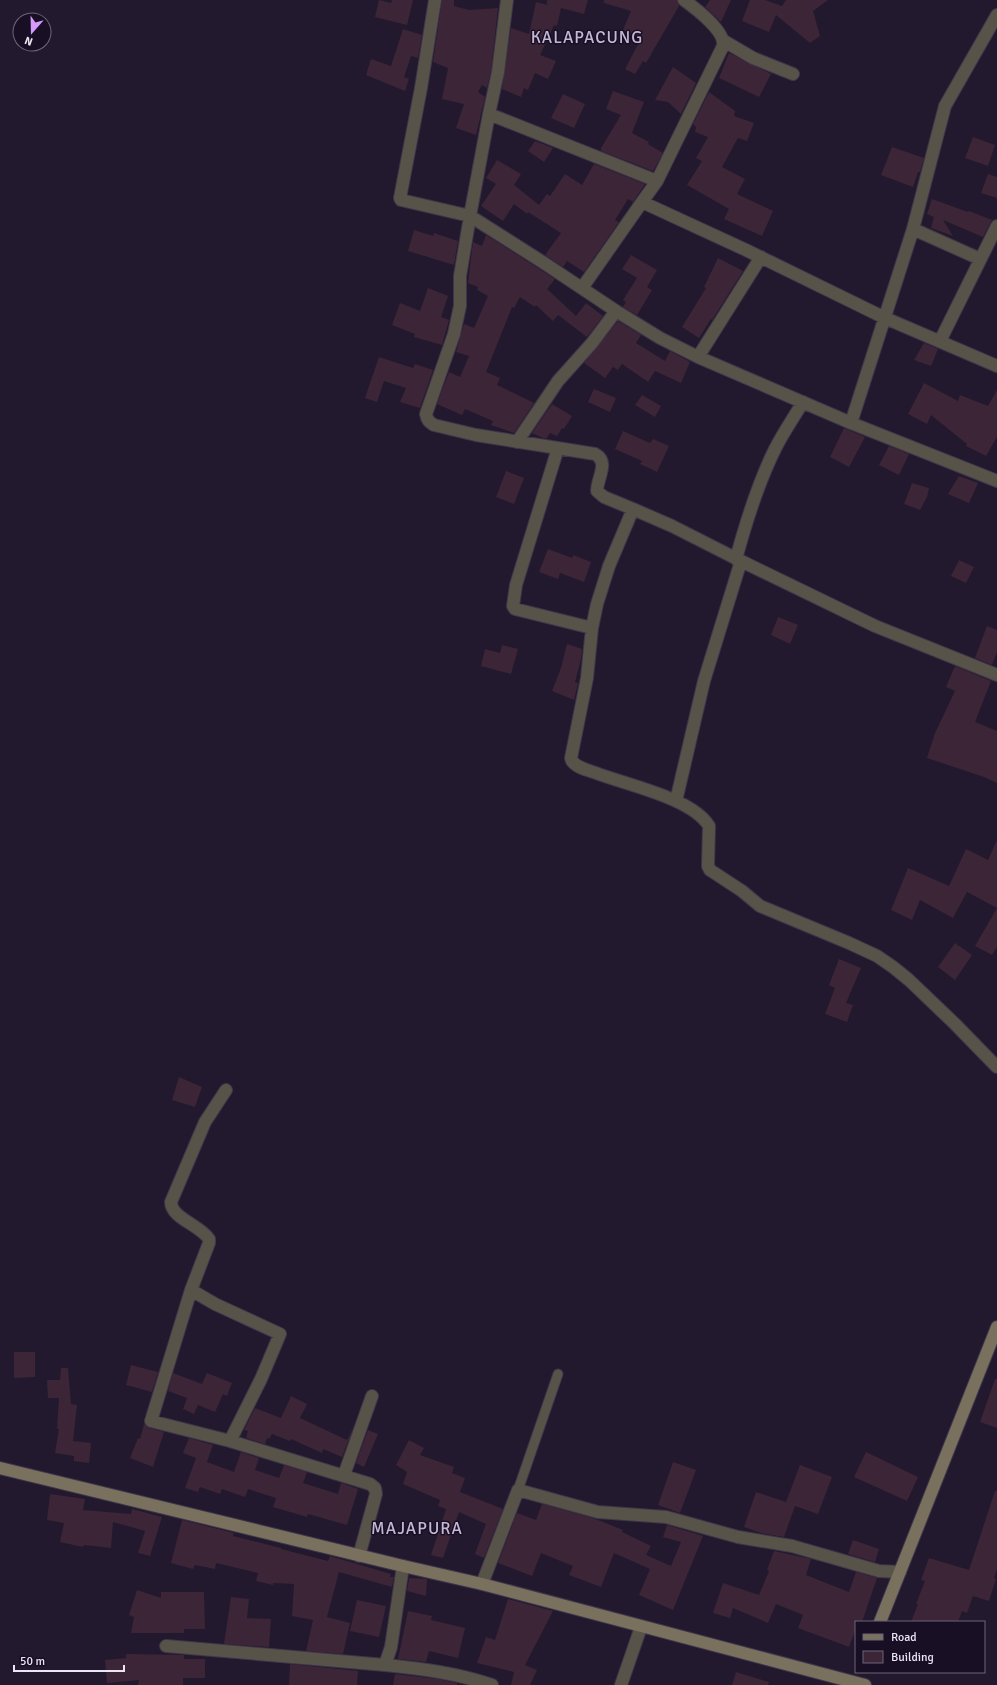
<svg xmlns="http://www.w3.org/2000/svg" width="997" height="1685" font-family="Signika,sans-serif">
<rect width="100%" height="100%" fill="#22192f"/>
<path fill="#3c2536" d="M 379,0 L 391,3 L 392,0 L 413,0 L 407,25 L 375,17 Z
M 442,0 L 454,0 L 454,6 L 469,10 L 498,8 L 491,71 L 487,88 L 482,85 L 478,92 L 485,97 L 476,135 L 456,128 L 464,104 L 442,99 L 448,68 L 433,62 Z
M 547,0 L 588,0 L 584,14 L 561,8 L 557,26 L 554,25 L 540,55 L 556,61 L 548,79 L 535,73 L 528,90 L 524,88 L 521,97 L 502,89 L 511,28 L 529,34 L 536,2 L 548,5 L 547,4 Z
M 604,0 L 677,0 L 679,6 L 646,63 L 643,61 L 635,74 L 625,69 L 642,37 L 623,30 L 631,11 L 604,3 Z
M 710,0 L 731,0 L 721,22 L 705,7 Z
M 750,0 L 765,0 L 782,6 L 786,0 L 828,0 L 813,11 L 820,36 L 810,43 L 776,15 L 769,32 L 742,21 Z
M 403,29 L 422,35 L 418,58 L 411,56 L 404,77 L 409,79 L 405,91 L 366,75 L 371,59 L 391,66 Z
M 729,53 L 771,74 L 759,97 L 719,78 Z
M 673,67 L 696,83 L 681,114 L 668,102 L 655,100 Z
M 613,91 L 644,102 L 632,133 L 649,142 L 648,144 L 663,153 L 653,171 L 601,151 L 601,148 L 621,115 L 606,109 Z
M 709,92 L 735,111 L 734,116 L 754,123 L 747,141 L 738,138 L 722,167 L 745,179 L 737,194 L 773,211 L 762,236 L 724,219 L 729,209 L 687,185 L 702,161 L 696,158 L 708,137 L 695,132 L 696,127 L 693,124 Z
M 563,94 L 585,104 L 574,128 L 551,118 Z
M 973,137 L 995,145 L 988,166 L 965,158 Z
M 535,141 L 553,148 L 544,162 L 528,151 Z
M 892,147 L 924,158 L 920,172 L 918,172 L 913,187 L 881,175 Z
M 497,160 L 521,174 L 514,185 L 539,205 L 547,194 L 550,196 L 565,174 L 582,185 L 594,164 L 645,184 L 633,202 L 628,199 L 615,220 L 619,222 L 584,272 L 567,261 L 563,267 L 545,255 L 561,233 L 528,212 L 527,214 L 514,204 L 503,221 L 481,206 L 496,184 L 486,178 Z
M 988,174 L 997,177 L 997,198 L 981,193 Z
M 932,199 L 968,212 L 969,211 L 992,220 L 983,237 L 943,220 L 953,236 L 931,228 L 934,217 L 927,214 Z
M 414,230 L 433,236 L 434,233 L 458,241 L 454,265 L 408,251 Z
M 486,235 L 555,279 L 547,289 L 576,316 L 586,303 L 603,316 L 587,337 L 558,315 L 553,321 L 536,305 L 535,307 L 520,297 L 514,308 L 512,307 L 486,372 L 500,378 L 497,385 L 534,403 L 514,433 L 491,425 L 493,421 L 465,409 L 462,415 L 437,404 L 449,372 L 460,377 L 469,356 L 456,352 L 464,324 L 474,328 L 488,296 L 477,290 L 478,287 L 468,283 L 473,242 L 482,246 Z
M 631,255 L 657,270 L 647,287 L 652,290 L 637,315 L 623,307 L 626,302 L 623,300 L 637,278 L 622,269 Z
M 718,258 L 743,271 L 712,320 L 711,319 L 699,338 L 682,327 L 706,288 L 704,287 Z
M 428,288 L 448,296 L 441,317 L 449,320 L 442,345 L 414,337 L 415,334 L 392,325 L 400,303 L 420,311 Z
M 618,321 L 641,335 L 636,343 L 665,361 L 670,351 L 690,362 L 681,383 L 655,371 L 648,382 L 622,364 L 618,370 L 613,367 L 605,378 L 584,363 Z
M 924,343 L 938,349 L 931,366 L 914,360 Z
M 379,357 L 413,368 L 415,364 L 433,370 L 420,408 L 400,402 L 406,388 L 384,381 L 377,402 L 365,398 Z
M 924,383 L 958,401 L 960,395 L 988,406 L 997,390 L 997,437 L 986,456 L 966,446 L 967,444 L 931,415 L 927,424 L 908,414 Z
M 594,389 L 616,398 L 610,412 L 588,402 Z
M 642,395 L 661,406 L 655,417 L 635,405 Z
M 552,404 L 572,416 L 564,429 L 562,428 L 557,436 L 550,433 L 546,439 L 543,438 L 532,433 Z
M 844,428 L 865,437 L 849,467 L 830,457 Z
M 623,431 L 650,443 L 653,439 L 669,446 L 657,472 L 640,464 L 642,461 L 615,449 Z
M 889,446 L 909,454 L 899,475 L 879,465 Z
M 506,471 L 524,478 L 514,504 L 496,497 Z
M 959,476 L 978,483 L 969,503 L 948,494 Z
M 912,483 L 929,488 L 927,497 L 920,510 L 904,504 Z
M 548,549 L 572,558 L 573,555 L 591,562 L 584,582 L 560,573 L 558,579 L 539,572 Z
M 959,560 L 974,567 L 966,583 L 951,576 Z
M 778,617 L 798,625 L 790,644 L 771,635 Z
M 987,626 L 997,630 L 997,652 L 992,665 L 975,658 Z
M 567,644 L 582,649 L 581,659 L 575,682 L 578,683 L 574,700 L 552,691 L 561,668 Z
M 502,645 L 518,649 L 511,674 L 481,666 L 485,649 L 500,653 Z
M 955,666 L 991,681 L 975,722 L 997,731 L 997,783 L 984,777 L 927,758 L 935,733 L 955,691 L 946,687 Z
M 997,840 L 997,947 L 992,955 L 975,946 L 997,908 L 967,892 L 953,918 L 920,900 L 912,920 L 891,910 L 908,868 L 949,886 L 966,849 L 988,860 Z
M 955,943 L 972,955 L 955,980 L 938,967 Z
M 839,959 L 861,968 L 846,1003 L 853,1005 L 847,1022 L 825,1014 L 835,988 L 829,985 Z
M 179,1077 L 202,1087 L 195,1107 L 172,1100 Z
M 14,1352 L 35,1352 L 35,1377 L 14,1378 Z
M 131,1365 L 158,1372 L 152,1392 L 126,1385 Z
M 61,1368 L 68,1368 L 71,1404 L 77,1405 L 73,1441 L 91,1443 L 89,1463 L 74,1461 L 74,1456 L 55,1453 L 59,1429 L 57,1429 L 59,1398 L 48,1398 L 47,1380 L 60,1380 Z
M 173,1373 L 202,1384 L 207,1373 L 232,1383 L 227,1396 L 223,1394 L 215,1412 L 198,1405 L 194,1414 L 183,1409 L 187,1398 L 168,1391 Z
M 995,1379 L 997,1379 L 997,1428 L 980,1422 Z
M 291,1396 L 307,1404 L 300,1418 L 347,1440 L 354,1426 L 342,1457 L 323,1449 L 322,1453 L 291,1439 L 290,1441 L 272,1434 L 269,1439 L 267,1438 L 265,1444 L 246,1438 L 248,1431 L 244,1430 L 255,1408 L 281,1418 Z
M 144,1424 L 149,1428 L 164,1432 L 153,1467 L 130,1458 L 138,1438 L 140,1439 Z
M 368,1430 L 378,1434 L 364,1467 L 356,1463 Z
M 189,1438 L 213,1445 L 207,1462 L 234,1472 L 241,1452 L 259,1458 L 255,1470 L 279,1478 L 284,1465 L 307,1472 L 303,1483 L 338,1494 L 341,1483 L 358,1489 L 347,1525 L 308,1514 L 307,1517 L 273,1507 L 276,1498 L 248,1489 L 245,1497 L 222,1489 L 220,1494 L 200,1487 L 198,1492 L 185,1488 L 196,1458 L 183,1453 Z
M 409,1440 L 424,1448 L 420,1455 L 454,1467 L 452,1473 L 465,1478 L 460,1492 L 503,1509 L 484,1558 L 475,1554 L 486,1524 L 459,1512 L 443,1558 L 431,1555 L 446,1509 L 438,1506 L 440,1500 L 403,1484 L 407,1472 L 396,1465 Z
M 866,1452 L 918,1477 L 907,1501 L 854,1477 Z
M 673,1462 L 696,1470 L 680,1513 L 658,1505 Z
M 800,1465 L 832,1477 L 818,1514 L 795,1506 L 784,1537 L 761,1533 L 744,1527 L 756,1492 L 786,1502 Z
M 995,1491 L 997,1491 L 997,1569 L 994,1578 L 996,1579 L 989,1601 L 973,1596 L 967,1613 L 962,1611 L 958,1622 L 911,1622 L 918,1604 L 916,1604 L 925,1581 L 921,1580 L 929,1558 L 969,1570 Z
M 50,1494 L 85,1499 L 83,1510 L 131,1514 L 132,1509 L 162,1517 L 150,1556 L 138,1553 L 145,1531 L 113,1522 L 111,1548 L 84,1545 L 83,1547 L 60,1542 L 64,1523 L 47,1520 Z
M 542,1504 L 593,1518 L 623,1530 L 622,1532 L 651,1546 L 646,1555 L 671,1566 L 681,1542 L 663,1537 L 667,1525 L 703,1536 L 673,1610 L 639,1595 L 650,1569 L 614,1553 L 601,1587 L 569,1575 L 573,1566 L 541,1553 L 532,1576 L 498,1563 L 517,1513 L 536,1520 Z
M 182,1520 L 234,1533 L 233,1536 L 281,1548 L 281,1549 L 328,1561 L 330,1556 L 391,1574 L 390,1577 L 394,1577 L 392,1587 L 339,1572 L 327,1617 L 350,1623 L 343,1654 L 306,1651 L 313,1620 L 292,1616 L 294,1584 L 273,1583 L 273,1585 L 256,1581 L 258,1573 L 216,1563 L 215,1569 L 195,1565 L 193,1569 L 171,1563 Z
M 853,1540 L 879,1549 L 875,1562 L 848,1554 Z
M 774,1551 L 811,1559 L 806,1575 L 849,1592 L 856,1572 L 877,1578 L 862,1622 L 856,1622 L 856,1629 L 849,1647 L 798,1628 L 803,1615 L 776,1604 L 768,1623 L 733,1608 L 730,1618 L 713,1613 L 723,1583 L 759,1595 L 769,1571 L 767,1570 Z
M 409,1578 L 427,1579 L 426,1596 L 407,1591 Z
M 137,1590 L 161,1598 L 161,1592 L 204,1592 L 205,1629 L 184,1629 L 184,1633 L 131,1633 L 134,1617 L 129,1615 Z
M 231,1597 L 249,1599 L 247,1618 L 271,1619 L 269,1647 L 224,1644 Z
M 508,1599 L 553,1611 L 525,1665 L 537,1670 L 530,1685 L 511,1685 L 514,1672 L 477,1663 L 486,1637 L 495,1640 Z
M 357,1600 L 386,1606 L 379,1637 L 350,1631 Z
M 408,1611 L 432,1616 L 431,1620 L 465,1628 L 458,1658 L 429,1651 L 426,1662 L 398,1659 Z
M 126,1654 L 184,1655 L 184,1659 L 205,1659 L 205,1678 L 183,1678 L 183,1685 L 138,1685 L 139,1680 L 107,1683 L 105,1660 L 126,1658 Z
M 290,1664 L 358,1671 L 357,1685 L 289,1685 Z
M 736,1672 L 769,1682 L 768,1685 L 732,1685 Z
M 395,1674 L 438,1679 L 457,1683 L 457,1685 L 393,1685 Z"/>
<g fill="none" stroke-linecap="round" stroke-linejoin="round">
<g stroke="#3e364b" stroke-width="11">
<path id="lane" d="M 518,1490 L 558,1374"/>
</g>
<g stroke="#3e364b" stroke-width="14">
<path id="street" d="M 435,0 L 421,88 L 400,198 L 401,200 L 470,216 L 489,114 L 498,72 L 507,0
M 997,15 L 945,106 L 913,229 L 851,423 L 997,481
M 724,41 L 753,58 L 793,74
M 489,114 L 657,181
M 642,202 L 657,181 L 723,46 C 726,31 695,8 684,0
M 913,229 L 980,259
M 582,288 L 642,202 L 746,250 L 885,318 L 997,366
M 940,341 L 997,226
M 698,357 L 761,257
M 517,442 L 558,381 L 592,343 L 616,311
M 558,448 L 516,585 L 513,606 L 515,609 L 592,628
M 633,509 L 604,497 L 597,491 C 597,478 610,462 595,454 L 476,435 L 434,425 C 429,422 427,420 426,414 L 454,334 L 460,306 L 460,276 L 470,216 L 544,263 L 616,311 L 660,338 L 698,357 L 851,423
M 736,559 C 746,522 758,483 775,449 C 783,433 794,417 803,402
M 741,561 L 672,526 L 633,509 L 609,566 L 597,604 L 592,628 L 587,678 L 571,758 L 572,761 C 577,768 588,770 596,773 C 627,785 692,798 709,826 L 708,866 L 710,870 L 742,891 L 760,906 L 849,943 L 877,956 L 893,967 L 909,980 L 955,1024 L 997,1067
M 676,801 L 704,681 L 741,561 L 875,626 L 997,675
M 226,1090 L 205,1122 L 171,1202 C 171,1218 200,1225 209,1239 L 209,1243 L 191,1290 L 215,1304 L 280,1334 L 261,1379 L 230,1441
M 191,1290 L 151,1421 L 230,1441 L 370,1484 L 375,1488 L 376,1494 L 359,1556
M 344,1475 L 372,1396
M 482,1584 L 518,1490 L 598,1512 L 666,1517 L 738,1537 L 792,1546 L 879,1571 L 900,1572
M 166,1646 L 385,1665 L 391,1647 L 403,1566
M 385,1665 C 423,1669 456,1673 492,1685
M 621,1685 L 641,1627"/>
</g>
<g stroke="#3e364b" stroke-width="14">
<path id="secondary" d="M 0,1468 L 403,1566 L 482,1584 L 865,1685
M 880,1622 L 997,1327"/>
</g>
<use href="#lane" stroke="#585348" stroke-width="9"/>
<use href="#street" stroke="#585348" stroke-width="12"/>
<use href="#secondary" stroke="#79715e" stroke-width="12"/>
</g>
<g text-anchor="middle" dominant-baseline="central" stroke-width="3" stroke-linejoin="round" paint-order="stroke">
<g font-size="17" letter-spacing="1" fill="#c4b8d6" stroke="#190f25">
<text x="587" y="37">KALAPACUNG</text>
<text x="417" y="1528">MAJAPURA</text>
</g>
</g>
<rect x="855" y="1621" width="130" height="52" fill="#190f25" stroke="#6d6578"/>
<rect x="863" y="1634" width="20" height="6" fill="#79715e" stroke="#6d6578"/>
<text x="891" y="1641" font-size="12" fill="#ece5f5">Road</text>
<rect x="863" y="1651" width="20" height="12" fill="#3c2536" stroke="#6d6578"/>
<text x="891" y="1661" font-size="12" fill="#ece5f5">Building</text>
<g transform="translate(32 32) rotate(200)"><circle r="19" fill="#190f25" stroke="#6d6578"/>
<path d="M0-3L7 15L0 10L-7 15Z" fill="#d69bfa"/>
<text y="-6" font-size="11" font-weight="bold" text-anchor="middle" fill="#ece5f5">N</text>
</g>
<path d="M14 1665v6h110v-6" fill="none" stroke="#ece5f5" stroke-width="2"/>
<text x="20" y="1665" font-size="12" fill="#ece5f5" stroke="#190f25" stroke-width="3" paint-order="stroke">50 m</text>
</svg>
